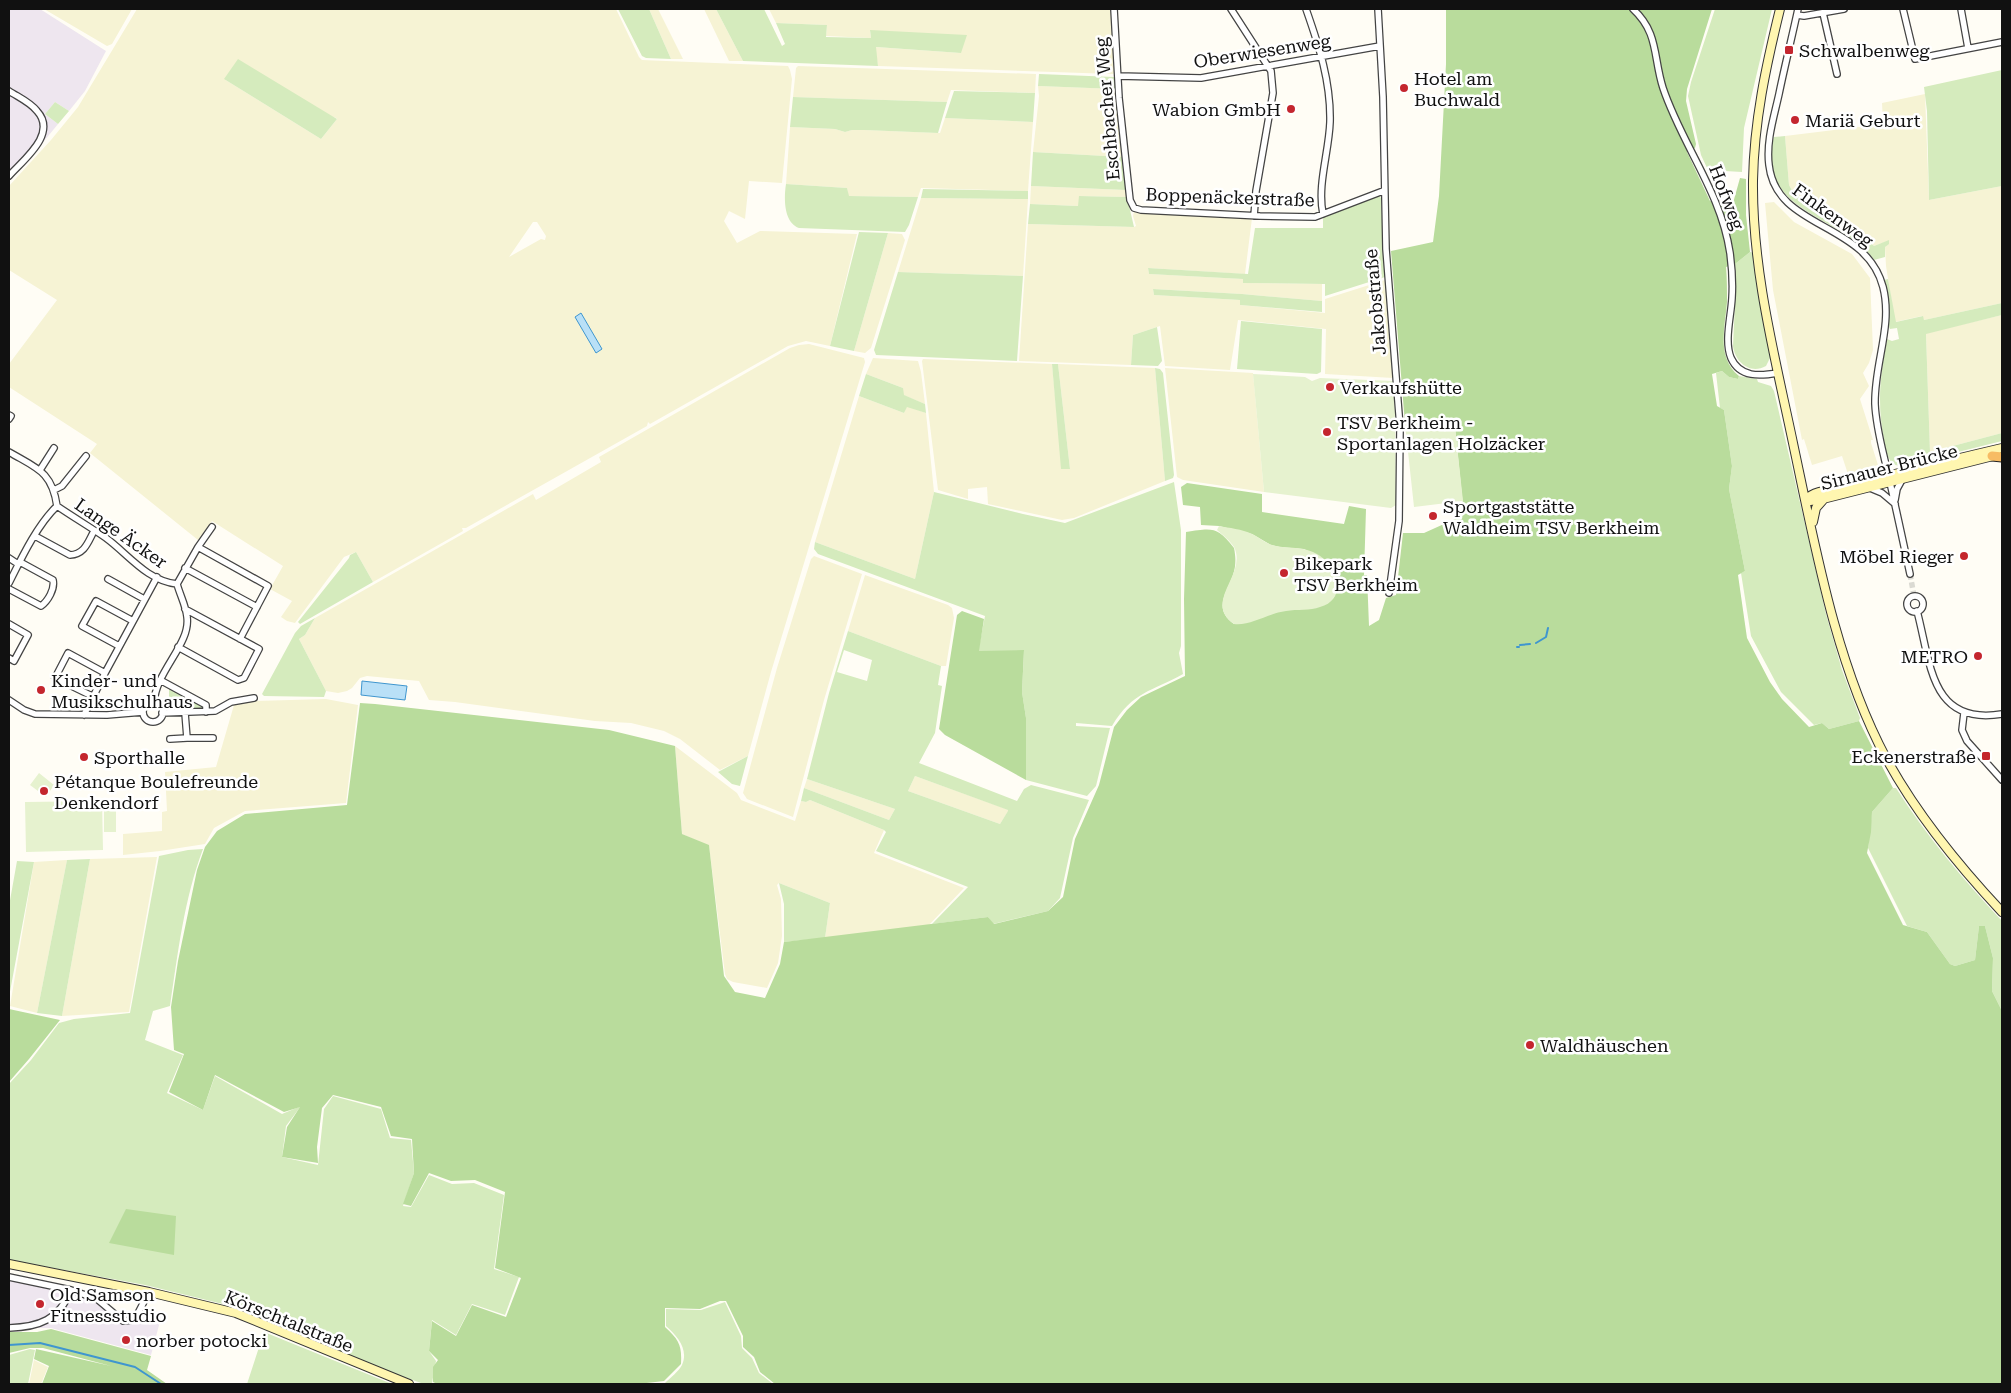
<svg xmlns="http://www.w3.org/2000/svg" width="2011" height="1393" font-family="'Roboto Serif',serif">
<rect width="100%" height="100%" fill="#fffdf5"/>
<path fill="#eee6ef" d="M 9,9 L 40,9 L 106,51 L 85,91 L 69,111 L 55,102 L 45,114 L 58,124 L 40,146 L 9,179 Z
M 9,1278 L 97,1299 L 123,1321 L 141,1317 L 153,1318 L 162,1314 L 151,1355 L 51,1328 L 9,1328 Z"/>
<path fill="#f6f3d4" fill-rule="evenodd" d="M 44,9 L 132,9 L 112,44 L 107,46 Z
M 137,9 L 616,9 L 639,57 L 642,60 L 788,66 L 790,70 L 792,79 L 782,183 L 749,181 L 745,219 L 729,211 L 724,221 L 737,243 L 760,231 L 857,234 L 830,346 L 806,341 L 788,346 L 650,424 L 648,422 L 647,426 L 466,528 L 462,528 L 463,531 L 373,582 L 356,552 L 344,557 L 295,623 L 287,621 L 281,617 L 292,601 L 270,589 L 283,566 L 212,521 L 198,540 L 90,453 L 97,444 L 9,387 L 9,364 L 57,300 L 9,270 L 9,186 L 51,140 L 78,107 ZM 224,79 L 336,118 L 337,119 L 321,139 ZM 533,222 L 537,222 L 546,236 L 545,240 L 541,239 L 509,257 Z
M 649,9 L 658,9 L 683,59 L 671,59 Z
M 704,9 L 716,9 L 743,61 L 729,61 Z
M 769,9 L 1112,9 L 1115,72 L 1113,74 L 878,66 L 875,47 L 961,53 L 870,31 L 871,38 L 826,36 L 827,25 L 776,23 Z
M 798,66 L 1036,74 L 1035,93 L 951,90 L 947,102 L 793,97 L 796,68 Z
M 1038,86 L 1116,89 L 1123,157 L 1033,152 L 1039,96 Z
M 1925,94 L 1929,200 L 2002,186 L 2002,303 L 1924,320 L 1922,316 L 1895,322 L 1886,266 L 1885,247 L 1888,241 L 1874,246 L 1847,225 L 1794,194 L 1789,185 L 1785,136 L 1883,124 L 1882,103 Z
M 945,118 L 1033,122 L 1028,191 L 921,188 L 918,197 L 848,196 L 847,188 L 786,184 L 790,127 L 835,129 L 845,132 L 852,130 L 864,130 L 940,133 Z
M 1031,186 L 1126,190 L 1127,197 L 1079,196 L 1079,206 L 1030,204 Z
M 921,198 L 1028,199 L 1023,276 L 898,272 Z
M 1774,202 L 1794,222 L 1852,254 L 1870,278 L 1873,350 L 1869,363 L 1863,373 L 1869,386 L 1860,399 L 1873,440 L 1871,440 L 1871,443 L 1878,465 L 1848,474 L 1842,456 L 1812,465 L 1804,439 L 1802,440 L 1773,290 L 1765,203 Z
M 1134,211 L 1252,218 L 1245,274 L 1148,268 L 1149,274 L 1244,279 L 1244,283 L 1322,284 L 1322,301 L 1242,294 L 1153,289 L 1154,295 L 1240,300 L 1240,305 L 1325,313 L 1325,299 L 1385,280 L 1394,376 L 1393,378 L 1325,374 L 1326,329 L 1238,320 L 1230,370 L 1165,366 L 1160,326 L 1133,335 L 1131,365 L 1019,361 L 1028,224 L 1134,227 L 1136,226 L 1133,216 Z
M 888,233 L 902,234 L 905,240 L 871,348 L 865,353 L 854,351 Z
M 2002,315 L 2002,433 L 1930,452 L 1926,333 Z
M 809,344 L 864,358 L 865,362 L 771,672 L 748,756 L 720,770 L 680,739 L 664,731 L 631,723 L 595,721 L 455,702 L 429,700 L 419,681 L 367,676 L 360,678 L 352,688 L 347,691 L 338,693 L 326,691 L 299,639 L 305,635 L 315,618 L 533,494 L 536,500 L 601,462 L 599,457 L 790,348 L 799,345 Z
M 873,358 L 918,361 L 921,372 L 925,404 L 903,395 L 903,388 L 866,374 Z
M 923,359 L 1052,364 L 1062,469 L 1070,469 L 1058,364 L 1155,368 L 1165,481 L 1074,518 L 1062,520 L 988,504 L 987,487 L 968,489 L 968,499 L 938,490 L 922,361 Z
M 1165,368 L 1253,373 L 1264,492 L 1183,480 L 1177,477 Z
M 859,396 L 904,413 L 907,406 L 926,413 L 934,492 L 915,579 L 815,542 Z
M 814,556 L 862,574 L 824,700 L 793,817 L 747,799 L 743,793 L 777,668 L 811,559 Z
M 865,575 L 948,605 L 952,608 L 954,618 L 946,666 L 941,666 L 848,631 Z
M 326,699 L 358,705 L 346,803 L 245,811 L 214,828 L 205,844 L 160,851 L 123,855 L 123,834 L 162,831 L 162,812 L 167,811 L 165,772 L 216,767 L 234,705 L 255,701 Z
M 675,746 L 737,793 L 741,800 L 795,821 L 801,801 L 806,802 L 810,800 L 884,830 L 874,853 L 964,888 L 929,925 L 825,938 L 830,903 L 779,883 L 777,885 L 781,899 L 782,936 L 778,963 L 767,988 L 733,982 L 727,979 L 725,974 L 709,846 L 682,834 Z
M 915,776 L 1009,810 L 1000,824 L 908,791 Z
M 807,779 L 895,809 L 889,820 L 804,788 Z
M 157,857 L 129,1012 L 62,1016 L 90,859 Z
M 67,860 L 37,1013 L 10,1006 L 34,862 Z
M 34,1360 L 48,1367 L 41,1384 L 29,1384 Z"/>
<path fill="#d5ebbd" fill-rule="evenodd" d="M 618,9 L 649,9 L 671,59 L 646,58 L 642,56 Z
M 716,9 L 764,9 L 782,46 L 785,44 L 776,23 L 827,25 L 826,37 L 871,38 L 870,30 L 967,35 L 961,53 L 876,47 L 878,66 L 743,61 Z
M 1715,9 L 1772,9 L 1744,128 L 1742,172 L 1708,170 L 1701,155 L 1688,96 L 1691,82 Z
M 238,59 L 337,119 L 321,139 L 224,79 Z
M 2002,70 L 2002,186 L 1929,200 L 1927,111 L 1924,87 Z
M 1039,74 L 1114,77 L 1116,89 L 1038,86 Z
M 954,91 L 1035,93 L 1033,122 L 945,118 Z
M 793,97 L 947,102 L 938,133 L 864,130 L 852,130 L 845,132 L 835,129 L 790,127 Z
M 55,102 L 69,111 L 58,124 L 45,114 Z
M 1785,136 L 1789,185 L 1794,194 L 1847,225 L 1874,246 L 1889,240 L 1889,244 L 1885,247 L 1885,257 L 1874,260 C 1840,214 1754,212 1774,137 Z
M 1033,152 L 1123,157 L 1126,190 L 1031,186 Z
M 786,184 L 847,188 L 849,196 L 918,197 L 909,225 L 905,232 L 799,228 C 783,222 784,197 786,184 Z
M 923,189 L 1028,191 L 1028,199 L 921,198 Z
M 1378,195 L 1381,198 L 1385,277 L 1325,296 L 1325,284 L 1243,283 L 1243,279 L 1149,274 L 1148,268 L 1248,274 L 1255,228 L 1323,228 L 1323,218 Z
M 1079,196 L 1127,197 L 1134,227 L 1028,224 L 1030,204 L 1078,206 Z
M 859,232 L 888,233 L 854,351 L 830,346 Z
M 1750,252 L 1754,253 L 1770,358 L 1766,366 C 1750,375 1735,362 1733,346 L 1736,282 L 1735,264 Z
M 898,272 L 1023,276 L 1017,361 L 876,355 L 874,350 Z
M 1888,279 L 1896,322 L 1923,316 L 1924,320 L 2002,303 L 2002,315 L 1926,334 L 1930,452 L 2002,433 L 2002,441 L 1902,466 C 1888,466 1886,452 1884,440 C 1877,404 1880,376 1887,339 L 1892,341 L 1899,339 L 1897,328 L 1890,329 L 1889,327 L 1888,297 L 1884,280 Z
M 1153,289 L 1242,294 L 1322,301 L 1322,312 L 1240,305 L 1240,300 L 1154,295 Z
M 1241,321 L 1322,329 L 1321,372 L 1317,374 L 1237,369 Z
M 1157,327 L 1162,361 L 1158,366 L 1131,365 L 1133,335 Z
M 1052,364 L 1058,364 L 1070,469 L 1061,469 Z
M 1155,368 L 1160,369 L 1163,373 L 1174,475 L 1173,478 L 1165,481 Z
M 1722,371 L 1729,377 L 1738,379 L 1739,376 L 1757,379 L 1758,382 L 1771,386 L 1774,391 L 1826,614 L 1842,670 L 1860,718 L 1859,721 L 1829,729 L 1822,723 L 1814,725 L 1781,692 L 1751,636 L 1741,573 L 1745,571 L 1729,489 L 1732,466 L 1724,410 L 1720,408 L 1716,373 Z
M 866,374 L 903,388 L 904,395 L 925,404 L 926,413 L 907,407 L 904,413 L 859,396 Z
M 1174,482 L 1181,530 L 1181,646 L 1179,653 L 1183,674 C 1151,692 1133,691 1112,726 L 1076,723 L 1076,726 L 1110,728 L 1096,786 L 1087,796 L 1026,780 L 1026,718 L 1022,692 L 1024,651 L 978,652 L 985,616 L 818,554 L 814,549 L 815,542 L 915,579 L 934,492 L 1023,514 L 1065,523 Z
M 356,552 L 373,582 L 300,624 L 298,622 L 349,558 L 350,555 Z
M 315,618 L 305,635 L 299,639 L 326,691 L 324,697 L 264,696 L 262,694 L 295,633 L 301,626 Z
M 848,631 L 941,666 L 938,685 L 942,686 L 935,733 L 919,763 L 1017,801 L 1024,789 L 1031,785 L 1089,800 L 1073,838 L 1060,898 L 1048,911 L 993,924 L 988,917 L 932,924 L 968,887 L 876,851 L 886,832 L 884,830 L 810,800 L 806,802 L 801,801 L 804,788 L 889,820 L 895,809 L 807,779 L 829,693 ZM 844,650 L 872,660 L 867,681 L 837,672 ZM 915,776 L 1008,810 L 1008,811 L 1000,824 L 908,791 Z
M 169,687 L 205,706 L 204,709 L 169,711 Z
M 748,756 L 740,786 L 732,784 L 718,772 Z
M 1893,788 L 1896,788 C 1927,837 1963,879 2002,921 L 2002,1011 L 1992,991 L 1993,958 L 1985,926 L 1979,926 L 1975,960 L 1955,966 L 1950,964 L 1927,932 L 1907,926 L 1868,848 L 1872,812 Z
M 203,849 C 184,899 178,953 170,1006 L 153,1011 L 145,1040 L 183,1055 L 167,1093 L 203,1110 L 215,1076 L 282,1114 L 301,1106 L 286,1126 L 282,1157 L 318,1165 L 324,1109 L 333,1096 L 381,1109 L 390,1138 L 411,1140 L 414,1173 L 403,1206 L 411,1207 L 429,1175 L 452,1184 L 474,1183 L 504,1195 L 494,1269 L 519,1277 L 505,1315 L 472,1304 L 456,1335 L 432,1320 L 429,1351 L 436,1361 L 432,1383 L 433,1384 L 424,1384 L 369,1365 L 231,1306 L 145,1285 L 9,1260 L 9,1084 L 31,1060 L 59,1023 L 74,1019 L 130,1013 L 159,856 L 188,850 Z
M 90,859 L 62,1016 L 37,1013 L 67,860 Z
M 17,861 L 34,862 L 9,997 L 9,906 Z
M 779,883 L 830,903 L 825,938 L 784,942 L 784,904 Z
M 725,1302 L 741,1336 L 742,1348 L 752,1358 L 759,1373 L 773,1384 L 651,1384 L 665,1383 C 670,1378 679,1371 682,1365 C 689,1349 677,1336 666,1326 L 666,1309 L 701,1310 Z
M 264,1332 L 392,1384 L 247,1384 Z
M 30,1349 L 35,1350 L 28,1384 L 9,1384 L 9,1355 Z"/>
<path fill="#b9dc9c" d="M 1446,9 L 1712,9 L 1687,89 L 1686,101 L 1696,144 L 1695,148 L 1687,152 L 1710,201 L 1733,203 L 1740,178 L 1746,179 L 1746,215 L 1750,252 L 1735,264 L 1726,267 C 1727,278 1727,290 1727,302 C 1725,328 1716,357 1739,376 L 1738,379 L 1729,377 L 1722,371 L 1712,374 L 1717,406 L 1724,410 L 1732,466 L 1729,489 L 1745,571 L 1738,575 L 1747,638 L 1770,682 L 1782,699 L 1809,727 L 1822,723 L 1829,729 L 1859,721 L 1893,788 L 1872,812 L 1871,832 L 1867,853 L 1903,925 L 1927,932 L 1950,964 L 1955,966 L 1975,960 L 1979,926 L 1985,926 L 1993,958 L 1992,991 L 2002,1011 L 2002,1384 L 775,1384 L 760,1372 L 754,1357 L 743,1347 L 743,1336 L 726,1301 L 720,1301 L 700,1309 L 665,1308 L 665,1327 C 679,1340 682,1345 681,1364 L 664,1381 L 638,1384 L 437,1384 L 433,1382 L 433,1367 L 438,1360 L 429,1351 L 432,1321 L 456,1336 L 472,1305 L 506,1317 L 521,1278 L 495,1268 L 505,1192 L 475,1180 L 451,1181 L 429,1173 L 411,1206 L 403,1204 L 414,1173 L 412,1139 L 391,1136 L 381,1107 L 333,1095 L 322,1108 L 317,1147 L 318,1163 L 282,1157 L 287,1127 L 300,1107 L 284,1112 L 215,1075 L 203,1110 L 169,1092 L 184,1054 L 174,1050 L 171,1007 L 178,961 L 197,870 L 205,847 L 217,831 L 245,814 L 347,805 L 360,703 L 375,704 L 609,730 L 675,746 L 682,834 L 709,845 L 724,976 L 735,992 L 765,998 L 780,964 L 784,942 L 988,917 L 994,924 L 1048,911 L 1063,897 L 1075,839 L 1099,785 L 1114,727 L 1127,710 L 1141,697 L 1185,676 L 1184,599 L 1186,532 C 1212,528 1217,526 1234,548 C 1236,558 1236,566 1233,575 C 1226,594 1213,609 1234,624 L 1281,611 L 1328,603 L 1334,597 L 1338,587 L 1337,580 L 1327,561 L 1304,549 L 1280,547 L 1271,545 L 1252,534 L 1219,526 L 1201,525 L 1200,507 L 1183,505 L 1181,487 L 1187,483 L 1262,494 L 1262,512 L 1344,524 L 1349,506 L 1366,509 L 1364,575 L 1367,575 L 1369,626 L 1379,620 L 1386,598 L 1396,595 L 1403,533 L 1424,533 L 1464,515 L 1454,418 L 1405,424 L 1391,251 L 1433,242 L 1439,196 L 1446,64 Z
M 962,611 L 984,619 L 979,651 L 1024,650 L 1022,692 L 1026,718 L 1026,780 L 945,735 L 939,729 L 957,615 Z
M 9,1009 L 60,1020 L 29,1059 L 9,1082 Z
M 126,1209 L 176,1216 L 174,1255 L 109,1243 Z
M 51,1329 L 151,1356 L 147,1370 L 167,1384 L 42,1384 L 49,1366 L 34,1359 L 36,1349 L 111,1366 L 43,1348 L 30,1348 L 9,1353 L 9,1332 L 37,1332 Z"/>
<path fill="#e6f2cf" d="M 1253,374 L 1305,377 L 1312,381 L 1320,378 L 1393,381 L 1395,413 L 1396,505 L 1391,508 L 1264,492 Z
M 1454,418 L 1463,501 L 1414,507 L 1405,424 Z
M 1219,526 C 1229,528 1242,529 1252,534 C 1259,537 1265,543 1272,545 C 1286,549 1300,546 1313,552 C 1335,561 1351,598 1320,607 C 1310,611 1297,609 1286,611 C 1269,613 1251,626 1234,624 C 1202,602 1248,574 1234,547 C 1230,541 1223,535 1217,530 Z
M 39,773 L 54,785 L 46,797 L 30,785 Z
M 102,801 L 103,850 L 26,852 L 25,802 Z
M 104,807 L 116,807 L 116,832 L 104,832 Z"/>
<path fill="#b9e0f7" stroke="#3f96cf" d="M 581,313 L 602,349 L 596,353 L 575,317 Z
M 362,681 L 407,686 L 405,700 L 361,695 Z"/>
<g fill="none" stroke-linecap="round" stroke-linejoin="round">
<path stroke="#3f96cf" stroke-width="2" d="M 1536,643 L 1546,637 L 1548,628
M 1520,645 L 1530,644
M 1517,647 L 1519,647
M 9,1345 L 40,1343 L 135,1367 L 161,1384"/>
<path stroke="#dbdad3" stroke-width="5.5" stroke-dasharray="5.5 3" stroke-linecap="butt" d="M 1910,574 L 1914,596"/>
<g stroke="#444" stroke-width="8">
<path id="minor" d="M 1114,9 L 1119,98 L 1130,200 L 1134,208 L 1141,210 L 1260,216 L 1315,217 L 1383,191
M 1231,9 L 1271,71 L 1273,93 L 1256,191 L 1254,216
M 1306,9 C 1319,46 1331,82 1330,122 C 1329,152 1317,185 1323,214
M 1378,9 L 1383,97 L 1386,249 L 1400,427 L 1399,521 L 1389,593
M 1633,9 C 1659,33 1653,57 1663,88 C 1682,145 1721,192 1730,253 C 1732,268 1733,283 1732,298 C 1731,317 1724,341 1731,358 C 1740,378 1760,376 1778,373
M 1798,9 C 1792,37 1785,65 1779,94 C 1774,117 1766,141 1769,165 C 1776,230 1866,221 1883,287 C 1893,326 1874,364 1875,404 C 1876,428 1883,451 1888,474 C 1896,508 1903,541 1910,574
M 1903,9 L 1915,59 L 2002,42
M 1961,9 L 1968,48
M 1823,13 L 1837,74
M 1797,15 L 1804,16 L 1844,9
M 1118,76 L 1201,78 L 1380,46
M 9,91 C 18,97 30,102 37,111 C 58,134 23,160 9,176
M 9,415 L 11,416 L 9,419
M 9,452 C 36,468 52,471 57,506 C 73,517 90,527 106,538 C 128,554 147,581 177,584
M 40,470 L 54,448
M 1870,488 L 1882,493 L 1895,504
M 54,490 L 62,486 L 86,456
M 1895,500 L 1897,489 L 1903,478
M 35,536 L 70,555 C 85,554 88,542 94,531
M 198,547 L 268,586 L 240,639
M 9,558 L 18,564
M 185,568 L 257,607
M 108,579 L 144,599
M 9,583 C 21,559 37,525 57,506
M 177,584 L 198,547 L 212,527
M 9,589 L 41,606 C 48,601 55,589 53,580 L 20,562
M1907 604a8 8 0 1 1 16 0a8 8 0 1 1-16 0Z
M 1917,611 C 1931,663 1930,726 2002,714
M 9,624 L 28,635 L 14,661 L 9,658
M 119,646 L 82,626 L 96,601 L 133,621
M 178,647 L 238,680 L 244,678 L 259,649 L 185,609
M 160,680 L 206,705 L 206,712
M 92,696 L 55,678 L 68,653 L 105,673
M 9,700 L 24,710 L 35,714 L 107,715 L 143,712
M143 712a10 10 0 1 1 20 0a10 10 0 1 1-20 0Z
M 154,703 C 155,672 191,644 187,617 C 186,606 180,595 177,584
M 162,713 L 215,711 L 231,702 L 254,698
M 185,713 L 187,738 L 213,738
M 1964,713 L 1962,730 L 1967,741 L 2002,780
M 84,715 L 105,673 L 157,577
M 170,739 L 187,738
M 9,1277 L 71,1290 L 97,1299 L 123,1321 L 132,1320 L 136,1317 L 149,1292
M 9,1328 C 39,1327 59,1320 71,1290"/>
</g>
<g stroke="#333" stroke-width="10">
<path id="secondary" d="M 1780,9 C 1766,66 1754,121 1753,181 C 1752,270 1775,357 1793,443 C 1815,546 1836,665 1886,758 C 1917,815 1958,865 2002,912
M 1806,499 C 1816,489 1836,490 1849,486 C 1900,472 1951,460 2002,448
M 1806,499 L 1810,501 L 1819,500 L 1997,455
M 1813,522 L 1816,508 L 1824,499
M 9,1264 L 149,1292 L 236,1313 L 409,1384"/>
</g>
<g stroke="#222" stroke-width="11">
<path id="trunk" d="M 1992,456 L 2002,457"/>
</g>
<use href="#minor" stroke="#fff" stroke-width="5.5"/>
<use href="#secondary" stroke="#fff6b0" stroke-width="8"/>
<use href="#trunk" stroke="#f7bc64" stroke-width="9"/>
</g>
<g fill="#c4262e" stroke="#fff" stroke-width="2">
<rect x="1784" y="45" width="10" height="10" rx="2.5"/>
<circle cx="1404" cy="88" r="5"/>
<circle cx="1291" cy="109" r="5"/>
<circle cx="1795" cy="120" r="5"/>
<circle cx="1330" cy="387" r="5"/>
<circle cx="1327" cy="432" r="5"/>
<circle cx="1433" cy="516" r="5"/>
<circle cx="1964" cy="556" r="5"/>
<circle cx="1284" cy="573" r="5"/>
<circle cx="1978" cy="656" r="5"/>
<circle cx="41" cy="690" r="5"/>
<rect x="1981" y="751" width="10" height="10" rx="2.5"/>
<circle cx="84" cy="757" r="5"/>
<circle cx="44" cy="791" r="5"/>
<circle cx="1530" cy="1045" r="5"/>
<circle cx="40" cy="1304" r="5"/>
<circle cx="126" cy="1340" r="5"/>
</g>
<g text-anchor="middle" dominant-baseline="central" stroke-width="5" stroke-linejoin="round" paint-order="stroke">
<g font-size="18" fill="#111" stroke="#fff" text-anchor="start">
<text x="1799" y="50">Schwalbenweg</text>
<text x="1414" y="78">Hotel am<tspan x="1414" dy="21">Buchwald</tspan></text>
<text x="1281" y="109" text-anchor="end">Wabion GmbH</text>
<text x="1805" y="120">Mariä Geburt</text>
<text x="1340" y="387">Verkaufshütte</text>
<text x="1337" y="422">TSV Berkheim -<tspan x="1337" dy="21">Sportanlagen Holzäcker</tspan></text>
<text x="1443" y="506">Sportgaststätte<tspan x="1443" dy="21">Waldheim TSV Berkheim</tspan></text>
<text x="1954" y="556" text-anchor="end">Möbel Rieger</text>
<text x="1294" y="563">Bikepark<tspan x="1294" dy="21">TSV Berkheim</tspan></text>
<text x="1968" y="656" text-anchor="end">METRO</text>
<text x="51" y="680">Kinder- und<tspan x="51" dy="21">Musikschulhaus</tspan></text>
<text x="1976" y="756" text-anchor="end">Eckenerstraße</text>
<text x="94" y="757">Sporthalle</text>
<text x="54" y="781">Pétanque Boulefreunde<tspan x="54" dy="21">Denkendorf</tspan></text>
<text x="1540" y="1045">Waldhäuschen</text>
<text x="50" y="1294">Old Samson<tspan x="50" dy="21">Fitnessstudio</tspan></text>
<text x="136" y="1340">norber potocki</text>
</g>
<g font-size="18" fill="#111" stroke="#fff">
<text transform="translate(1262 51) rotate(-9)">Oberwiesenweg</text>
<text transform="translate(1107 109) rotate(-95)">Eschbacher Weg</text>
<text transform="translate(1230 197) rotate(2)">Boppenäckerstraße</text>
<text transform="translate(1727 197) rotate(69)">Hofweg</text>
<text transform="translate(1833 215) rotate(36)">Finkenweg</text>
<text transform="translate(1375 302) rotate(-95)">Jakobstraße</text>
<text transform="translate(1889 467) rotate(-14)">Sirnauer Brücke</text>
<text transform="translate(121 533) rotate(35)">Lange Äcker</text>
<text transform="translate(289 1321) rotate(22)">Körschtalstraße</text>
</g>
</g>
<rect width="2011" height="1393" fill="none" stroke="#111111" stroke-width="20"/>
</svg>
